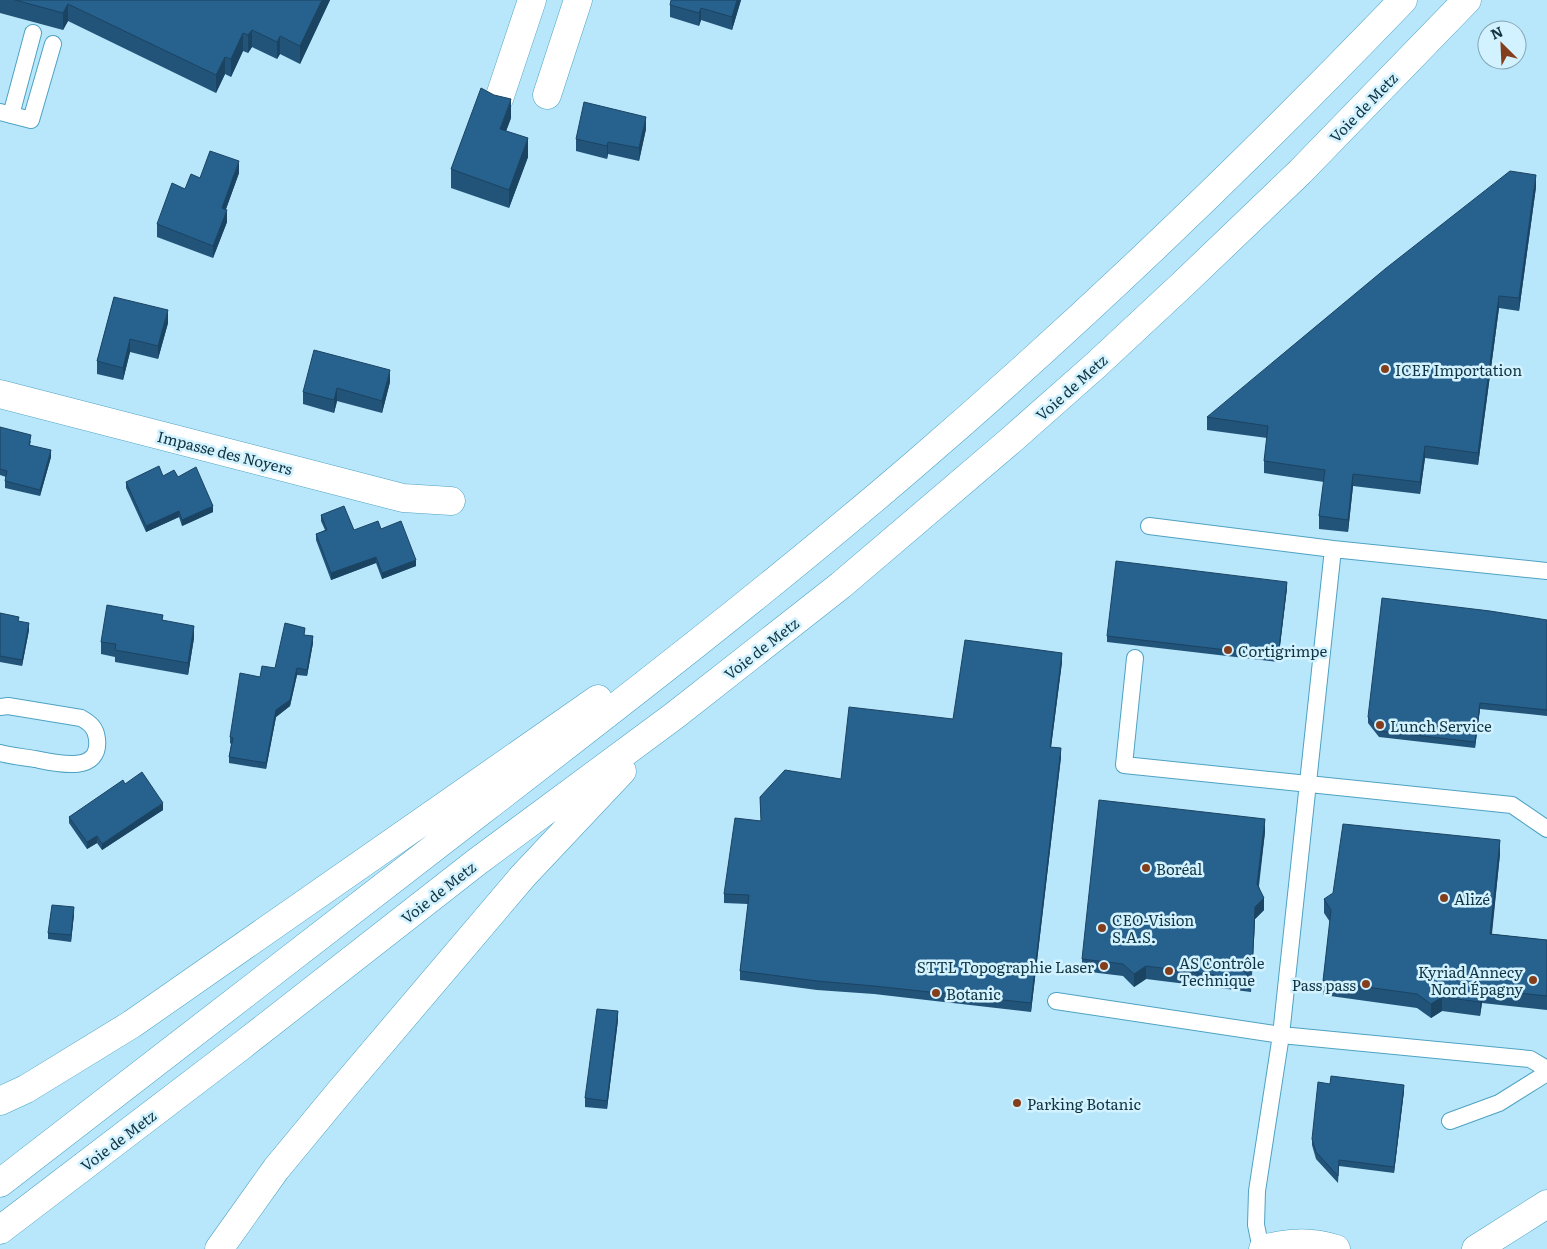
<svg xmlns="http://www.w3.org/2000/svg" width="1547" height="1249" font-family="Literata,serif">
<rect width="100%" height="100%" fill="#b8e7fb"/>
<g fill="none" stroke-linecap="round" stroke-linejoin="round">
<g stroke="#4ea2c2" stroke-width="18">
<path id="service" d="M 0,112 L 31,120 L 53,44
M 11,115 L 33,33
M 1149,526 L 1333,549
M 1135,658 L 1124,765 L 1512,805 L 1547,829
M 0,707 L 8,706 L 81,718 C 90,723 96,728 97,739 C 101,775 55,763 35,759 C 23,757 11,756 0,753
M 1056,1001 L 1281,1035 L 1530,1059 L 1547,1069
M 1450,1121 L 1499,1103 L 1547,1073
M 1261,1249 L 1256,1225 L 1257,1191 L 1281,1035 L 1333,549 L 1547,571"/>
</g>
<g stroke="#4ea2c2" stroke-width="29">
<path id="minor" d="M 547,95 L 578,0
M 499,99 L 532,0
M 0,394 L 403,498 L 451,501"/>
</g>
<g stroke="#4ea2c2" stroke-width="29">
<path id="secondary" d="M 1263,1249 C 1289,1242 1310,1241 1336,1249
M 1476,1249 L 1547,1204"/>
</g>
<g stroke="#4ea2c2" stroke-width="29">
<path id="trunk" d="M 0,1101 L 26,1089 L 132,1024 L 598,699
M 0,1183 C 144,1072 287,960 431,850 C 594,724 758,599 915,464 C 1086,317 1247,162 1403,0
M 0,1230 L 240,1047 L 478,861 L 674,716 L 841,585 L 1010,441 L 1096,365 L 1183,284 L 1300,172 L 1467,0
M 219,1249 L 276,1169 L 338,1094 L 523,876 L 622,771"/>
</g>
<use href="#service" stroke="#fff" stroke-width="16"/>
<use href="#minor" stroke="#fff" stroke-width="28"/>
<use href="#secondary" stroke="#fff" stroke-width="28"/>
<use href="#trunk" stroke="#fff" stroke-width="28"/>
</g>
<path fill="#225379" d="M 0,0 L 330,0 L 300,64 L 280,54 L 277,59 L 252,47 L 248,53 L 243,51 L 231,77 L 225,74 L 216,93 L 68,21 L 63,30 L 0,13 Z
M 741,0 L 732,30 L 701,20 L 699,26 L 670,17 L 670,5 Z
M 511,118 L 506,131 L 528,157 L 509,208 L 451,188 L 451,169 Z
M 646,129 L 639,161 L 608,154 L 607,159 L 576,151 L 576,139 Z
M 239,173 L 226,209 L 227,222 L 213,258 L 157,237 L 157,224 L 185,189 L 200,178 Z
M 1536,187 L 1519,311 L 1499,308 L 1478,465 L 1425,458 L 1420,494 L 1353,486 L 1348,532 L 1319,529 L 1319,516 L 1324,482 L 1264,473 L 1264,461 L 1267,438 L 1207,430 L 1207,417 Z
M 114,297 L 168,323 L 158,359 L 130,352 L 123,380 L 97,374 L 97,361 Z
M 390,382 L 382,413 L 337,401 L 334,413 L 303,404 L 303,392 Z
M 0,427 L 31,441 L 30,445 L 51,457 L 40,496 L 5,488 L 5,481 L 6,477 L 0,475 Z
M 163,476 L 178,477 L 213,512 L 182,526 L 179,517 L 146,532 L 126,488 L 126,482 Z
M 321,515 L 354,530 L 381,529 L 416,566 L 382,579 L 376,563 L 331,580 L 316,540 L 316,534 L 325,530 L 321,521 Z
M 1287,588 L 1278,662 L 1107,642 L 1107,636 Z
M 0,613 L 19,622 L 29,630 L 22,666 L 0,662 Z
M 163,620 L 194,638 L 188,675 L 115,662 L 115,657 L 101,654 L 101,642 Z
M 1547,620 L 1547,716 L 1480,709 L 1475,748 L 1379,737 L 1368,723 L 1368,717 Z
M 305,635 L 313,643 L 307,676 L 297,675 L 290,706 L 276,717 L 266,769 L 229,763 L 229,757 L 231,744 L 230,743 L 230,737 L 260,677 L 275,668 Z
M 1062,662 L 1051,747 L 1061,757 L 1031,1012 L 874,994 L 817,990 L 740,980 L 740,971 L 748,904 L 724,903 L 724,894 L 761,821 L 760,797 L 841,779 L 953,719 Z
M 125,784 L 163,810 L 102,850 L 97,843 L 87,849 L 69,823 L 69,817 Z
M 1265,832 L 1259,886 L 1264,910 L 1255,919 L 1251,992 L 1146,979 L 1134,987 L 1123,976 L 1082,971 L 1082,959 Z
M 1500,854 L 1492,934 L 1547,940 L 1547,1010 L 1482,1003 L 1480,1016 L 1442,1011 L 1431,1018 L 1417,1008 L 1323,995 L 1323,981 L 1330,922 L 1324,913 L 1324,899 Z
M 74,914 L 71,942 L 48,939 L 48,933 Z
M 618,1020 L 607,1109 L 585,1107 L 585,1098 Z
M 1404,1091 L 1394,1173 L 1339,1166 L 1338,1183 L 1316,1159 L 1312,1145 L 1312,1139 Z"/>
<path fill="#1b4463" d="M 322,0 L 330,0 L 300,64 L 300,46 Z
M 737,0 L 741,0 L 732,30 L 732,17 Z
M 68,4 L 68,21 L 63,30 L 63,13 Z
M 701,8 L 701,20 L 699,26 L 699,13 Z
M 252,30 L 252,47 L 248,53 L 248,35 Z
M 243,33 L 243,51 L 231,77 L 231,59 Z
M 280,36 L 280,54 L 277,59 L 277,42 Z
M 225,57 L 225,74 L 216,93 L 216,75 Z
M 511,99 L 511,118 L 500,147 L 500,129 Z
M 646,117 L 646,129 L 639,161 L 639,148 Z
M 528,138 L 528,157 L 509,208 L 509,190 Z
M 608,142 L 608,154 L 607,159 L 607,146 Z
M 239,161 L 239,173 L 222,220 L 222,208 Z
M 1536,175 L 1536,187 L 1519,311 L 1519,298 Z
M 227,210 L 227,222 L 213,258 L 213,246 Z
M 1499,296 L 1499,308 L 1478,465 L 1478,453 Z
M 168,310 L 168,323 L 158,359 L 158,346 Z
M 130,339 L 130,352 L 123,380 L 123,368 Z
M 390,370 L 390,382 L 382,413 L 382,401 Z
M 337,388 L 337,401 L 334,413 L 334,400 Z
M 1425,446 L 1425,458 L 1420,494 L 1420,482 Z
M 51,450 L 51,457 L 40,496 L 40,490 Z
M 1353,474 L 1353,486 L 1348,532 L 1348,520 Z
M 213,506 L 213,512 L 182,526 L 182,520 Z
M 179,511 L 179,517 L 146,532 L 146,526 Z
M 376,557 L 376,563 L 331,580 L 331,573 Z
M 416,560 L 416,566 L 382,579 L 382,573 Z
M 1287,582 L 1287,588 L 1278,662 L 1278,656 Z
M 29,623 L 29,630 L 22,666 L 22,660 Z
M 194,626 L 194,638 L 188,675 L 188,663 Z
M 313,636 L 313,643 L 307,676 L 307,670 Z
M 1062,653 L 1062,662 L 1050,755 L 1050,747 Z
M 297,668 L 297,675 L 290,706 L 276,717 L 266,769 L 266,763 L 276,710 Z
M 1480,703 L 1480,709 L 1475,748 L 1475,742 Z
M 1061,748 L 1061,757 L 1031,1012 L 1031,1003 Z
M 163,803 L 163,810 L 102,850 L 102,844 Z
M 1265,819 L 1265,832 L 1257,896 L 1257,884 Z
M 97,836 L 97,843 L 87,849 L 87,842 Z
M 1500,840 L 1500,854 L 1490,948 L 1490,934 Z
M 1264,898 L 1264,910 L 1255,919 L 1252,984 L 1255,907 Z
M 74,907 L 74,914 L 71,942 L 71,935 Z
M 1146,966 L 1146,979 L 1134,987 L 1134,974 Z
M 1482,989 L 1482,1003 L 1480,1016 L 1480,1002 Z
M 1442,997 L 1442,1011 L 1431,1018 L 1431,1004 Z
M 618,1011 L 618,1020 L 607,1109 L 607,1101 Z
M 1404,1085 L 1404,1091 L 1394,1173 L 1394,1167 Z"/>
<path fill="#27618d" stroke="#1b4463" d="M 15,0 L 322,0 L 300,46 L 280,36 L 277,42 L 252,30 L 248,35 L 243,33 L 231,59 L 225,57 L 216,75 L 68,4 L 63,13 Z
M 671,0 L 737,0 L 732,17 L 701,8 L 699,13 L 670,5 Z
M 481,88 L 494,95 L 511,99 L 500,129 L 528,138 L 509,190 L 451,169 Z
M 584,102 L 646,117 L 639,148 L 608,142 L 607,146 L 576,139 Z
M 210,151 L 239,161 L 222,208 L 227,210 L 213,246 L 157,224 L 172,183 L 185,189 L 191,174 L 200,178 Z
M 1510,171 L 1536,175 L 1519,298 L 1499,296 L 1478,453 L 1425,446 L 1420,482 L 1353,474 L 1348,520 L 1319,516 L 1325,470 L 1264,461 L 1268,426 L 1207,417 L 1385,269 Z
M 114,297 L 168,310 L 158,346 L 130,339 L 123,368 L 97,361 Z
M 314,350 L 390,370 L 382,401 L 337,388 L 334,400 L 303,392 Z
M 0,427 L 31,435 L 29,445 L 51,450 L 40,490 L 5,481 L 7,471 L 0,469 Z
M 159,466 L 163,476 L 174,470 L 178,477 L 196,467 L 213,506 L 182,520 L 179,511 L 146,526 L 126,482 Z
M 344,506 L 354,530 L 378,521 L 381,529 L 401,521 L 416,560 L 382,573 L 376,557 L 331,573 L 316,534 L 327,530 L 321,515 Z
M 1116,561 L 1287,582 L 1278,656 L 1107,636 Z
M 1382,598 L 1490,611 L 1547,620 L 1547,710 L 1480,703 L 1475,742 L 1379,731 L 1368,717 Z
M 107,605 L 163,615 L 162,620 L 194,626 L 188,663 L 115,650 L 116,644 L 101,642 Z
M 0,613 L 19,617 L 18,621 L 29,623 L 22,660 L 0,656 Z
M 285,623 L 305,628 L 304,635 L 313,636 L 307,670 L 297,668 L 290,700 L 276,710 L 266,763 L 229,757 L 233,738 L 230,737 L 240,673 L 260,677 L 262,666 L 275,668 Z
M 965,640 L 1062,653 L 1050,747 L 1061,748 L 1031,1003 L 874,986 L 817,981 L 740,971 L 749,895 L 724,894 L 735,818 L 761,821 L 760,797 L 785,770 L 841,779 L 849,707 L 953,719 Z
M 142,772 L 163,803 L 102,844 L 97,836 L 87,842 L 69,817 L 123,780 L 125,784 Z
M 1099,800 L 1265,819 L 1257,884 L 1264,898 L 1255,907 L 1252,972 L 1244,971 L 1251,980 L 1146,966 L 1134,974 L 1123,964 L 1082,959 Z
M 1343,824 L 1500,840 L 1490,934 L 1547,940 L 1547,996 L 1482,989 L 1480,1002 L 1442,997 L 1431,1004 L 1417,994 L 1323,981 L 1331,910 L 1324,899 L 1333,893 Z
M 52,905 L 74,907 L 71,935 L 48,933 Z
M 597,1009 L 618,1011 L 607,1101 L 585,1098 Z
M 1331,1076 L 1404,1085 L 1394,1167 L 1339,1160 L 1338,1176 L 1316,1152 L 1312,1139 L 1318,1082 L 1330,1084 Z"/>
<g fill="#853e1b" stroke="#d2f2ff" stroke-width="2">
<circle cx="1385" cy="369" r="5"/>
<circle cx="1228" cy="650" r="5"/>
<circle cx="1380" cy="725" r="5"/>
<circle cx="1146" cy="868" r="5"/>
<circle cx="1444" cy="898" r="5"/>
<circle cx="1102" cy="928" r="5"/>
<circle cx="1104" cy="966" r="5"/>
<circle cx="1169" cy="971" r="5"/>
<circle cx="1533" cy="980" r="5"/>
<circle cx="1366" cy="984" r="5"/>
<circle cx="936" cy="993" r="5"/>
<circle cx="1017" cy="1103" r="5"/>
</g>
<g text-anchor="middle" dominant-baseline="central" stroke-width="5" stroke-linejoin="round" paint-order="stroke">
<g font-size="15" fill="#103441" stroke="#d2f2ff">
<text transform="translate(1363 107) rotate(-46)">Voie de Metz</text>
<text transform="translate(1071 387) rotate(-42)">Voie de Metz</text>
<text transform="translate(225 452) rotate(14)">Impasse des Noyers</text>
<text transform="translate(761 648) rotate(-38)">Voie de Metz</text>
<text transform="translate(438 892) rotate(-38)">Voie de Metz</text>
<text transform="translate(118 1140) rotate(-37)">Voie de Metz</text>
</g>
<g font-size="15" fill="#103441" stroke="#d2f2ff" text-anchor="start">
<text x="1395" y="369">ICEF Importation</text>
<text x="1238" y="650">Cortigrimpe</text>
<text x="1390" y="725">Lunch Service</text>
<text x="1156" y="868">Boréal</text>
<text x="1454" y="898">Alizé</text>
<text x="1112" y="919">CEO-Vision<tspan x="1112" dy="17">S.A.S.</tspan></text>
<text x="1179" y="962">AS Contrôle<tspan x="1179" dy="17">Technique</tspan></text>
<text x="1094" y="966" text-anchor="end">STTL Topographie Laser</text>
<text x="1523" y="971" text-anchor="end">Kyriad Annecy<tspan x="1523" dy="17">Nord Épagny</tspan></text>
<text x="1356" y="984" text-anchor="end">Pass pass</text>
<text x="946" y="993">Botanic</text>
<text x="1027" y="1103">Parking Botanic</text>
</g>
</g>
<g transform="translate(1502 45) rotate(336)"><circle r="24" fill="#d2f2ff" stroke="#84a6b3"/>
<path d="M0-4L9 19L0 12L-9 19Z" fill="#853e1b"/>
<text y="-8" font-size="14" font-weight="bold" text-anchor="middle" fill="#103441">N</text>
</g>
</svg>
